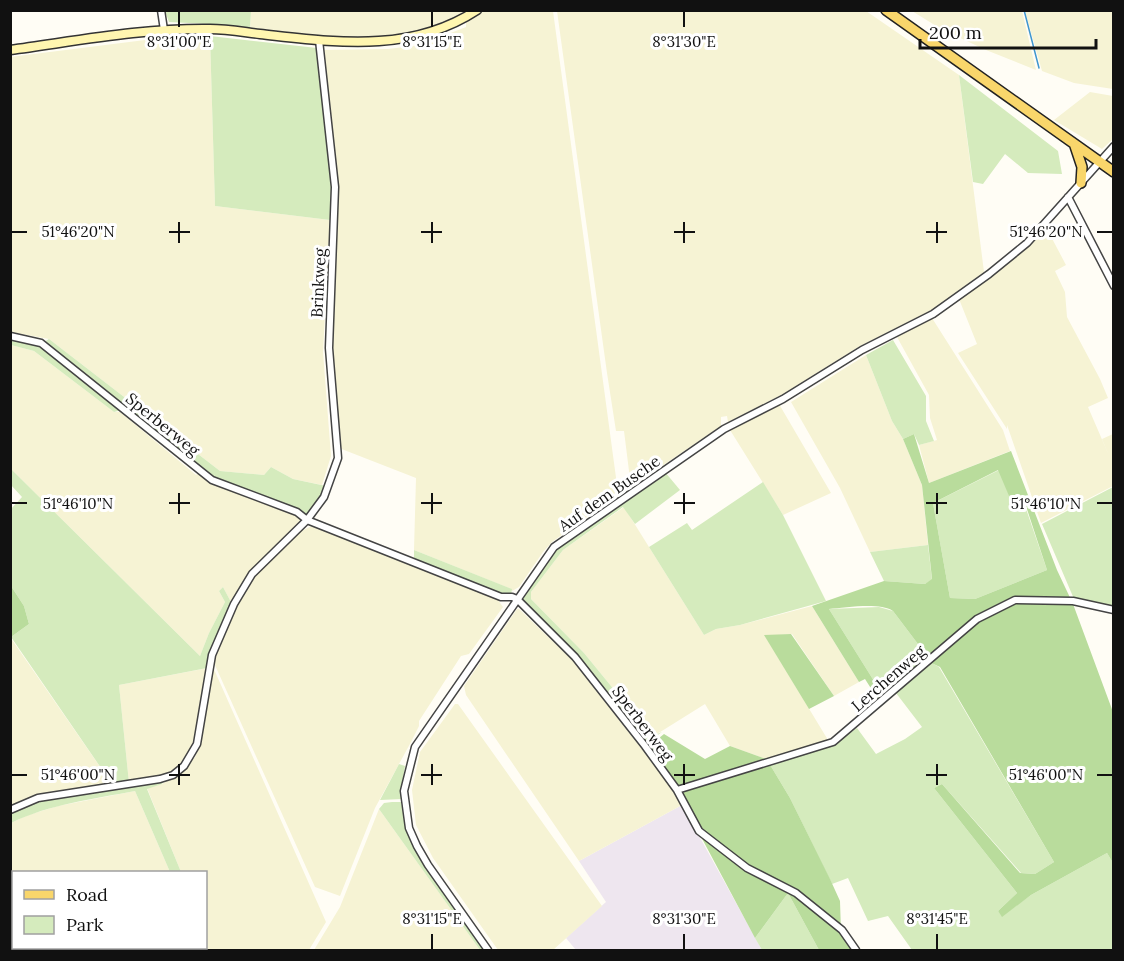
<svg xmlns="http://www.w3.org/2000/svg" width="1124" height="961" font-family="Lora,serif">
<rect width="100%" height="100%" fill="#fffdf5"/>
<path fill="#eee6ef" d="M 682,805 L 762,950 L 576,950 L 566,938 L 606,902 L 579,861 Z"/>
<path fill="#f6f3d4" d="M 251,11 L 472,11 L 435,29 L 392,37 L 318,36 L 250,29 Z
M 482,11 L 553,11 L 617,485 L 616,496 L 552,542 L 543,552 L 519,587 L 512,591 L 511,589 L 414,550 L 416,478 L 339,448 L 332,350 L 338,187 L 324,50 L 388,49 L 420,45 L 466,27 L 466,21 Z
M 557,11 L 866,11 L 959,75 L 984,272 L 930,311 L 860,346 L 783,394 L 728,422 L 727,416 L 721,417 L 721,426 L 631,487 L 624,431 L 616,431 L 607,373 Z
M 912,11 L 1022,11 L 1036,70 L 986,50 L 941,29 Z
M 1025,11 L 1113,11 L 1113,89 L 1074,83 L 1042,71 Z
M 210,36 L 215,206 L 330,220 L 323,352 L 331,456 L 322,485 L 293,479 L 271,467 L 264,475 L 220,471 L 49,339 L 11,332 L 10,57 L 161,38 Z
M 1090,92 L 1113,96 L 1113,139 L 1102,149 L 1054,120 Z
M 1047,229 L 1066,265 L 1055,271 L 1065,292 L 1067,317 L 1100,379 L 1108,398 L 1088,407 L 1110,458 L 1102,439 L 1113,434 L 1113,486 L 1041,523 L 1007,425 L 1007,429 L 958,353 L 977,344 L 959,299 L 1029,246 Z
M 932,318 L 1003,430 L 1010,451 L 929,483 L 919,445 L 937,440 L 930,418 L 929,395 L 897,337 Z
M 11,345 L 34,351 L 114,412 L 120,412 L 196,475 L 200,472 L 296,513 L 301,519 L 294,530 L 272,551 L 232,604 L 223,587 L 219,591 L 225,602 L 209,633 L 200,656 L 13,471 L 11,472 Z
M 866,355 L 892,421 L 903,439 L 922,485 L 928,545 L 870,552 L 840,488 L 791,402 Z
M 779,404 L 831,493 L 783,515 L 730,430 Z
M 624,507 L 704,635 L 716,629 L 740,625 L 812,606 L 859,682 L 834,696 L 792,634 L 765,636 L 828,740 L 766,759 L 730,746 L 705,704 L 649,739 L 620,697 L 584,653 L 531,599 L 531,592 L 563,550 Z
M 314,525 L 498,600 L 503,607 L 469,654 L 461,656 L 419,721 L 419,726 L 411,742 L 375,808 L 340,896 L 315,887 L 214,663 L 216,649 L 236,606 L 254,576 L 275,553 L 299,532 Z
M 517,609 L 519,609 L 572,660 L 659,771 L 682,805 L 579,861 L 466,695 L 464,686 Z
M 10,637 L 112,784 L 49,792 L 11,808 Z
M 213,667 L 326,922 L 309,950 L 11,950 L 11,823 L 28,815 L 58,806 L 135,791 L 170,872 L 14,872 L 14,948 L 206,948 L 206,872 L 181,872 L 147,788 L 162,784 L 186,768 L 195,757 L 200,745 L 203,729 L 198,728 L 194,743 L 183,764 L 173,772 L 159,777 L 129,783 L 119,685 Z
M 455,704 L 458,704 L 602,906 L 553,950 L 498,950 L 433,858 L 416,825 L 412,790 L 420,752 Z
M 379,809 L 480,950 L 314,950 L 340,907 Z"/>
<path fill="#d5ebbd" d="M 165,11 L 251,11 L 250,28 L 229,25 L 169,22 Z
M 210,36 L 317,48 L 331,186 L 330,220 L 215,206 Z
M 959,75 L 1058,151 L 1062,174 L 1028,173 L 1005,154 L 983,184 L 973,182 Z
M 10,337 L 40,344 L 122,410 L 114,412 L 34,351 L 11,345 Z
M 49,339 L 220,471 L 264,475 L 271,467 L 293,479 L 326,486 L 323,496 L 308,515 L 212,478 L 44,342 Z
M 893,340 L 926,396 L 926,421 L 934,441 L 919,445 L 914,434 L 903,439 L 892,421 L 866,355 Z
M 12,470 L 200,656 L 209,633 L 225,602 L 219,591 L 223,587 L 232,604 L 213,645 L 207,668 L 119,685 L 129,783 L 112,784 L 11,637 L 29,624 L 24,606 L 11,586 L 10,510 L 22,497 L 11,485 L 11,472 Z
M 999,470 L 1012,502 L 1023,500 L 1047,570 L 975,599 L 950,598 L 933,503 Z
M 665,472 L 680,490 L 635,524 L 623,507 L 563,550 L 531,592 L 531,599 L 584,653 L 620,697 L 648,738 L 662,732 L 645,744 L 615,704 L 520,600 L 557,548 Z
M 763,482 L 783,515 L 826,601 L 740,625 L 716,629 L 704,635 L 649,547 L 687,523 L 692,530 Z
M 1113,487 L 1113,607 L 1074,599 L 1042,524 Z
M 928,545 L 932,580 L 925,584 L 884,581 L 870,552 Z
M 414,550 L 512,589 L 511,595 L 502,594 L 414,560 Z
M 879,607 L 893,611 L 924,652 L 925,660 L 884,697 L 829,609 Z
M 930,662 L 939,667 L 1054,862 L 1035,874 L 1021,873 L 942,784 L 934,788 L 1017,893 L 998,911 L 1002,916 L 1031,895 L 1107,853 L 1113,863 L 1113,950 L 912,950 L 888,916 L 868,921 L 848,878 L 832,884 L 790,798 L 769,763 L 833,745 L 857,728 L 876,754 L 905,739 L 922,727 L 896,693 Z
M 399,764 L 405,766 L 401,790 L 402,799 L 380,800 Z
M 164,781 L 162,784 L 147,789 L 181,872 L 170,872 L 135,791 C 93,799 50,804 11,823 L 11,814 L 34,803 L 50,799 Z
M 392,802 L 401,802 L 406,829 L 425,865 L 484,950 L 480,950 L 379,809 L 384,803 Z
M 788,893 L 819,950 L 762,950 L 755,938 Z"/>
<path fill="#b9dc9c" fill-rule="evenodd" d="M 914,434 L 929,483 L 1011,451 L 1057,570 L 1073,604 L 1113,712 L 1113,863 L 1107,853 L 1031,895 L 1002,917 L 998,911 L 1017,893 L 934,788 L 942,784 L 1020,873 L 1035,874 L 1054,862 L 940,667 L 925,660 L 924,652 L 893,611 C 879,602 845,608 829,609 L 884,697 L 879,701 L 865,679 L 859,682 L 812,606 L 884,581 L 925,584 L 932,579 L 922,485 L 903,439 ZM 998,470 L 1012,503 L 1024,500 L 1047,570 L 975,599 L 950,598 L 933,503 Z
M 11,586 L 24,606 L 29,624 L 11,637 Z
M 791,634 L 834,696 L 809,709 L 764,635 Z
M 664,734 L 705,759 L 730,746 L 766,759 L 677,787 L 648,747 Z
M 769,763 L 790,798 L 830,879 L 840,901 L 841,932 L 854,950 L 819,950 L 788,893 L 755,938 L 699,833 L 701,831 L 683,794 L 685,790 Z"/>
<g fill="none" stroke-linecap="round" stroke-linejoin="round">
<path stroke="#3f96cf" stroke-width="1.5" d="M 1024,10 L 1039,68"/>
<g stroke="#444" stroke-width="9">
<path id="street" d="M 161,10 L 164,30
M 1068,197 L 1114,286
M 10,336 L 41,343 L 212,480 L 297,512 L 307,520 L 501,597 L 512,597 L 517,599 L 575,657 L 645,746 L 677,790 L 699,831 L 747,868 L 796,893 L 842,930 L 856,950
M 677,790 L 833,742 L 977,619 L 1015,600 L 1073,601 L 1114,610
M 10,810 L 38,798 L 160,779 L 173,775 L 184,766 L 197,744 L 212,655 L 234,604 L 252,574 L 307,520 L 324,497 L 338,458 L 329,348 L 335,187 L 319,40
M 488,950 L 428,865 L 417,846 L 409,828 L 404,791 L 415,747 L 554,547 L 724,429 L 783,399 L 862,350 L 933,314 L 989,274 L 1027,243 L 1114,146"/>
</g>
<g stroke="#333" stroke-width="11">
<path id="secondary" d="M 10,50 C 77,41 143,28 210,29 C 227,29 243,32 260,34 C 335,42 410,54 477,10"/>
</g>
<g stroke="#222" stroke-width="12">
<path id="primary" d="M 886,10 L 1114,172
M 1075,146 L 1082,167 L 1081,183"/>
</g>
<use href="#street" stroke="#fff" stroke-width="6"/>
<use href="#secondary" stroke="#fff6b0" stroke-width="8"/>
<use href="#primary" stroke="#f9d66b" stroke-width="9"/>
</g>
<path fill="none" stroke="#111" stroke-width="2" d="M 179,12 L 179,27M 432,12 L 432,27M 684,12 L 684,27M 179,222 L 179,243M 432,222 L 432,243M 684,222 L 684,243M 937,222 L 937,243M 12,232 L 27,232M 169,232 L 190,232M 421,232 L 442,232M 674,232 L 695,232M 926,232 L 947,232M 1097,232 L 1112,232M 179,493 L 179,514M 432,493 L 432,514M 684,493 L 684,514M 937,493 L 937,514M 12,503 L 27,503M 169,503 L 190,503M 421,503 L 442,503M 674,503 L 695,503M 926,503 L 947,503M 1097,503 L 1112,503M 179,764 L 179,785M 432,764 L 432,785M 684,764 L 684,785M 937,764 L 937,785M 12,775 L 27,775M 169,775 L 190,775M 421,775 L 442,775M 674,775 L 695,775M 926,775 L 947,775M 1097,775 L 1112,775M 432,934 L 432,949M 684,934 L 684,949M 937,934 L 937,949"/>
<g text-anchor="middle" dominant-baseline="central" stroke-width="6" stroke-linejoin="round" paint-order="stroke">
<g font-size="16" fill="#111" stroke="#fff">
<text transform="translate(318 283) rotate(-87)">Brinkweg</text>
<text transform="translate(163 424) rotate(39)">Sperberweg</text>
<text transform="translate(609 493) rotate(-35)">Auf dem Busche</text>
<text transform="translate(888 678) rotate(-41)">Lerchenweg</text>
<text transform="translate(643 723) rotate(53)">Sperberweg</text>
</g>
</g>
<g font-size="15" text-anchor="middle" fill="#111" stroke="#fff" stroke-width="6" stroke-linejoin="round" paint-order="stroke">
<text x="179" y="47">8°31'00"E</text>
<text x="432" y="47">8°31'15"E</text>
<text x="684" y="47">8°31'30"E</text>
<text x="78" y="237">51°46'20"N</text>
<text x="1046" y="237">51°46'20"N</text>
<text x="78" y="509">51°46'10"N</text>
<text x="1046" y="509">51°46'10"N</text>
<text x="78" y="780">51°46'00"N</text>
<text x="1046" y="780">51°46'00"N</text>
<text x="432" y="924">8°31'15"E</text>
<text x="684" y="924">8°31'30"E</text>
<text x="937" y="924">8°31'45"E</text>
</g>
<rect width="1124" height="961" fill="none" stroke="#111111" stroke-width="24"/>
<rect x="12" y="871" width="195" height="78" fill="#ffffff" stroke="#a0a0a0" stroke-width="1.5"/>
<rect x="24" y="890" width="30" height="9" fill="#f9d66b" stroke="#a0a0a0" stroke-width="1.5"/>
<text x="66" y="901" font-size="18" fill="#111111">Road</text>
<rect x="24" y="916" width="30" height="18" fill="#d5ebbd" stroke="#a0a0a0" stroke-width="1.5"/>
<text x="66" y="931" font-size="18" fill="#111111">Park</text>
<path d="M920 39v9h176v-9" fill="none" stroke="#111111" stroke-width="3"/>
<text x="929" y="39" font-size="18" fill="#111111" stroke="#ffffff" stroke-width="4.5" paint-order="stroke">200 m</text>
</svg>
